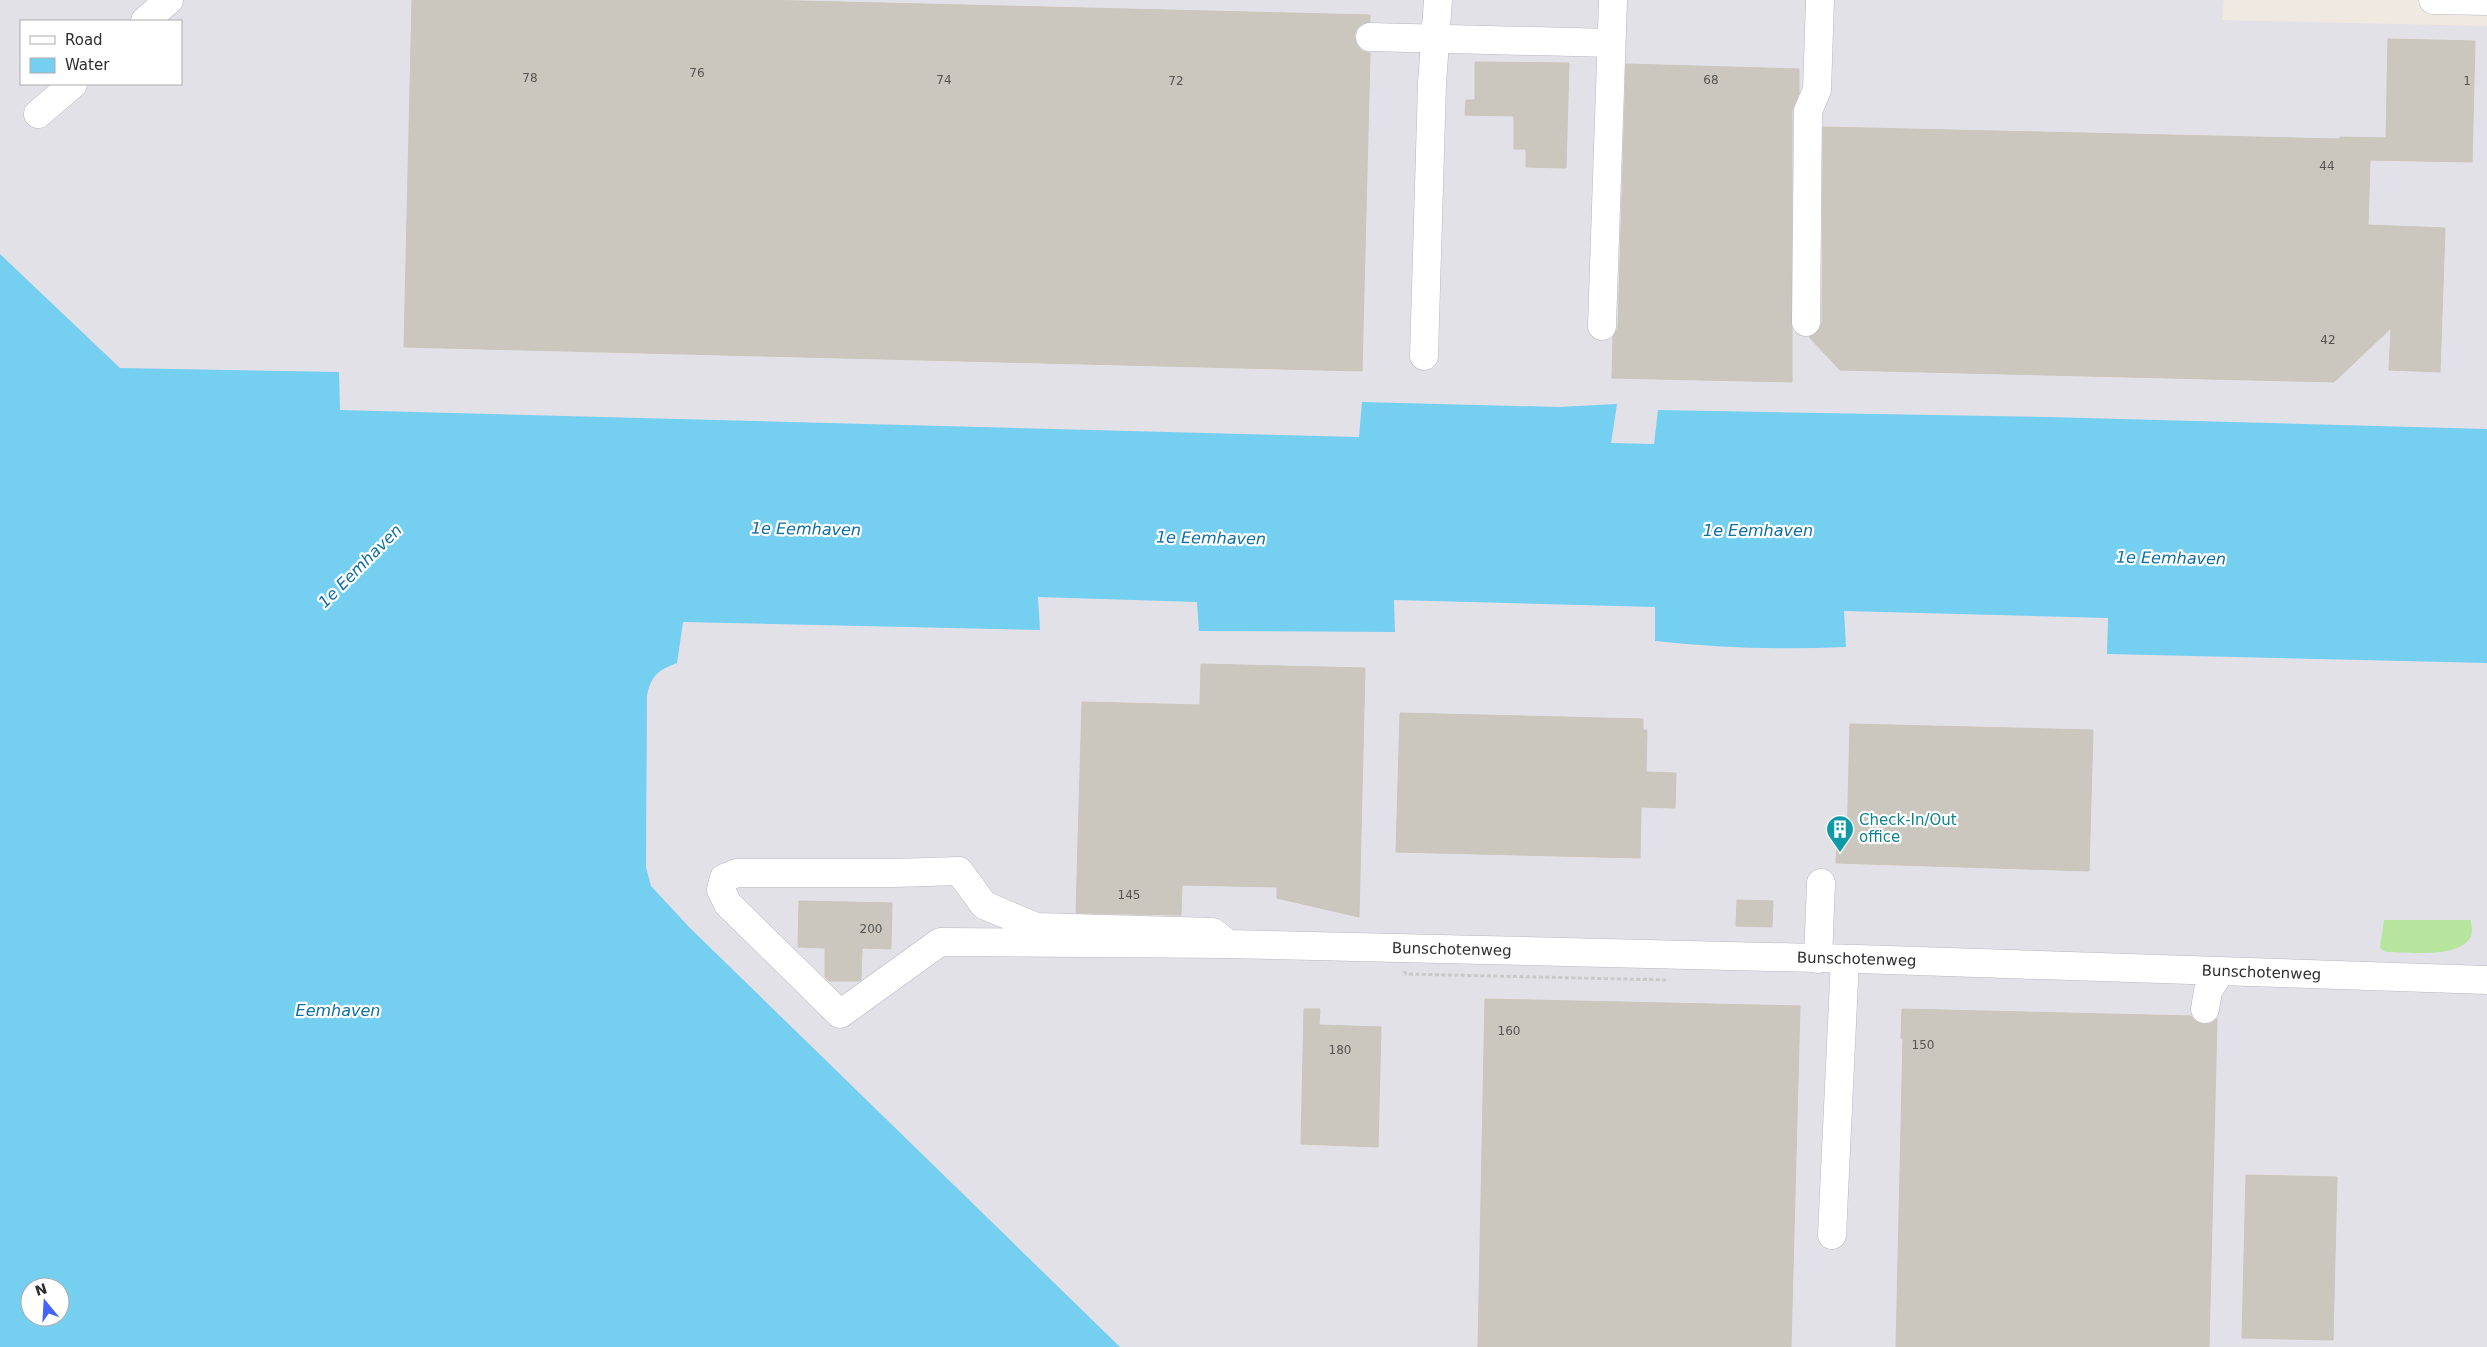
<svg xmlns="http://www.w3.org/2000/svg" width="2487" height="1347" font-family="'DejaVu Sans',sans-serif">
<rect width="100%" height="100%" fill="#efe9e1"/>
<path fill="#e3e1e8" fill-rule="evenodd" d="M 0,0 L 2224,0 L 2222,20 L 2487,26 L 2487,1347 L 1041,1347 L 0,474 ZM 21,21 L 181,21 L 181,84 L 21,84 Z"/>
<path fill="#b6e59e" d="M 2384,920 L 2471,920 C 2471,925 2473,931 2471,936 C 2461,959 2408,952 2386,952 L 2380,948 Z"/>
<path fill="#75cff0" fill-rule="evenodd" d="M 0,254 L 120,368 L 339,372 L 340,410 L 1359,437 L 1362,402 L 1559,407 L 1617,404 L 1611,443 L 1654,444 L 1658,410 L 2048,417 L 2487,429 L 2487,663 L 2107,654 L 2108,618 L 1844,611 L 1846,647 C 1782,650 1719,648 1655,641 L 1655,607 L 1394,600 L 1395,632 L 1199,631 L 1197,602 L 1038,597 L 1040,630 L 683,622 L 677,663 C 657,671 652,675 647,695 L 646,867 L 651,886 L 690,928 L 1120,1347 L 0,1347 ZM 30,1287 L 60,1287 L 60,1317 L 30,1317 Z"/>
<path fill="#cbc7bf" stroke="#cbc5ba" d="M 412,0 L 759,0 L 1370,15 L 1370,22 L 1362,24 L 1357,28 L 1354,36 L 1357,45 L 1362,51 L 1370,53 L 1362,371 L 404,347 Z
M 2388,39 L 2475,41 L 2472,162 L 2370,160 L 2368,225 L 2445,228 L 2440,372 L 2389,370 L 2391,328 L 2334,382 L 1840,370 L 1809,337 L 1819,330 L 1822,322 L 1823,127 L 2340,139 L 2340,137 L 2386,138 Z
M 1475,62 L 1569,63 L 1566,168 L 1526,167 L 1526,149 L 1514,149 L 1514,116 L 1465,115 L 1466,100 L 1475,100 Z
M 1626,64 L 1799,69 L 1799,93 L 1792,111 L 1792,382 L 1612,378 L 1613,337 L 1618,327 Z
M 1201,664 L 1365,668 L 1359,917 L 1277,898 L 1277,887 L 1182,885 L 1181,915 L 1076,913 L 1082,702 L 1200,705 Z
M 1400,713 L 1643,719 L 1643,730 L 1647,730 L 1646,772 L 1676,773 L 1675,808 L 1641,807 L 1640,858 L 1396,852 Z
M 1850,724 L 2093,730 L 2089,871 L 1836,863 L 1837,841 L 1847,842 Z
M 1737,900 L 1773,901 L 1772,927 L 1736,926 Z
M 799,901 L 892,903 L 891,949 L 862,948 L 861,980 L 858,981 L 829,981 L 825,977 L 825,948 L 798,947 Z
M 1485,999 L 1800,1006 L 1791,1347 L 1478,1347 Z
M 1304,1009 L 1320,1009 L 1319,1025 L 1381,1027 L 1378,1147 L 1301,1144 Z
M 1902,1009 L 2191,1016 L 2195,1021 L 2203,1024 L 2211,1023 L 2217,1019 L 2209,1347 L 1896,1347 L 1903,1039 L 1901,1039 Z
M 2246,1175 L 2337,1177 L 2333,1340 L 2242,1338 Z"/>
<g fill="none" stroke-linecap="round" stroke-linejoin="round">
<g stroke="#b4b7c1" stroke-width="29">
<g id="minor">
<path d="M 2433,0 L 2487,1"/>
<path d="M 145,21 L 169,0"/>
<path d="M 1370,37 L 1611,43"/>
<path d="M 38,114 L 73,84"/>
<path d="M 1806,322 L 1808,111 L 1817,90 L 1820,0"/>
<path d="M 1602,326 L 1613,0"/>
<path d="M 1424,356 L 1432,84 L 1438,0"/>
<path id="s1" d="M 1228,944 L 1213,932 L 1036,927 L 984,905 L 959,871 L 894,873 L 737,873 L 724,878 L 721,890 L 728,904 L 840,1014 L 940,942 L 1228,944 L 1858,959 L 2487,980"/>
<path d="M 1818,959 L 1821,883"/>
<path d="M 2205,1009 L 2208,991 L 2220,972"/>
<path d="M 1832,1235 L 1845,959"/>
</g>
</g>
<path stroke="#c9c9c9" stroke-width="3" stroke-dasharray="4 2.5" stroke-linecap="butt" d="M 1404,971 L 1406,974 L 1667,980"/>
<use href="#minor" stroke="#fff" stroke-width="28"/>
</g>
<defs>
<g id="building-pin" transform="scale(1.4375)"><path d="M0 17L-7.5 6A9.5 9.5 0 1 1 7.5 6Z" fill="#0f9aa8" stroke="#fff"/><path d="M-4-6H4V6H1V3H-1V6H-4ZM-2.5-4.3h1.7v1.8h-1.7ZM.8-4.3h1.7v1.8H.8ZM-2.5-1h1.7V.8h-1.7ZM.8-1h1.7V.8H.8Z" fill="#fff"/></g>
</defs>
<g fill-rule="evenodd">
<use href="#building-pin" x="1840" y="829"/>
</g>
<g text-anchor="middle" dominant-baseline="central" stroke-width="4.5" stroke-linejoin="round" paint-order="stroke">
<g font-size="12" fill="#555452">
<text x="697" y="73">76</text>
<text x="530" y="78">78</text>
<text x="944" y="80">74</text>
<text x="1711" y="80">68</text>
<text x="1176" y="81">72</text>
<text x="2467" y="81">1</text>
<text x="2327" y="166">44</text>
<text x="2328" y="340">42</text>
<text x="1129" y="895">145</text>
<text x="871" y="929">200</text>
<text x="1509" y="1031">160</text>
<text x="1923" y="1045">150</text>
<text x="1340" y="1050">180</text>
</g>
<g font-size="15" fill="#0d838f" stroke="#fff" text-anchor="start">
<text x="1859" y="820">Check-In/Out<tspan x="1859" dy="17">office</tspan></text>
</g>
<g font-size="15" fill="#2e2e2e" stroke="#fff">
<text stroke="none"><textPath href="#s1" startOffset="1351">Bunschotenweg</textPath></text>
<text stroke="none"><textPath href="#s1" startOffset="1756">Bunschotenweg</textPath></text>
<text stroke="none"><textPath href="#s1" startOffset="2161">Bunschotenweg</textPath></text>
</g>
<g font-size="16" font-style="italic" fill="#0d6fa3" stroke="#fff">
<text transform="translate(806 529) rotate(1)">1e Eemhaven</text>
<text x="1758" y="530">1e Eemhaven</text>
<text transform="translate(1211 538) rotate(1)">1e Eemhaven</text>
<text transform="translate(2171 558) rotate(1)">1e Eemhaven</text>
<text transform="translate(360 566) rotate(-45)">1e Eemhaven</text>
<text x="338" y="1010">Eemhaven</text>
</g>
</g>
<rect x="20" y="20" width="162" height="65" fill="#ffffff" stroke="#ababab"/>
<rect x="30" y="36" width="25" height="8" fill="#ffffff" stroke="#ababab"/>
<text x="65" y="45" font-size="15" fill="#2e2e2e">Road</text>
<rect x="30" y="58" width="25" height="15" fill="#75cff0" stroke="#ababab"/>
<text x="65" y="70" font-size="15" fill="#2e2e2e">Water</text>
<g transform="translate(45 1302) rotate(342)"><circle r="24" fill="#ffffff" stroke="#ababab"/>
<path d="M0-4L9 19L0 12L-9 19Z" fill="#4264fb"/>
<text y="-8" font-size="14" font-weight="bold" text-anchor="middle" fill="#2e2e2e">N</text>
</g>
</svg>
